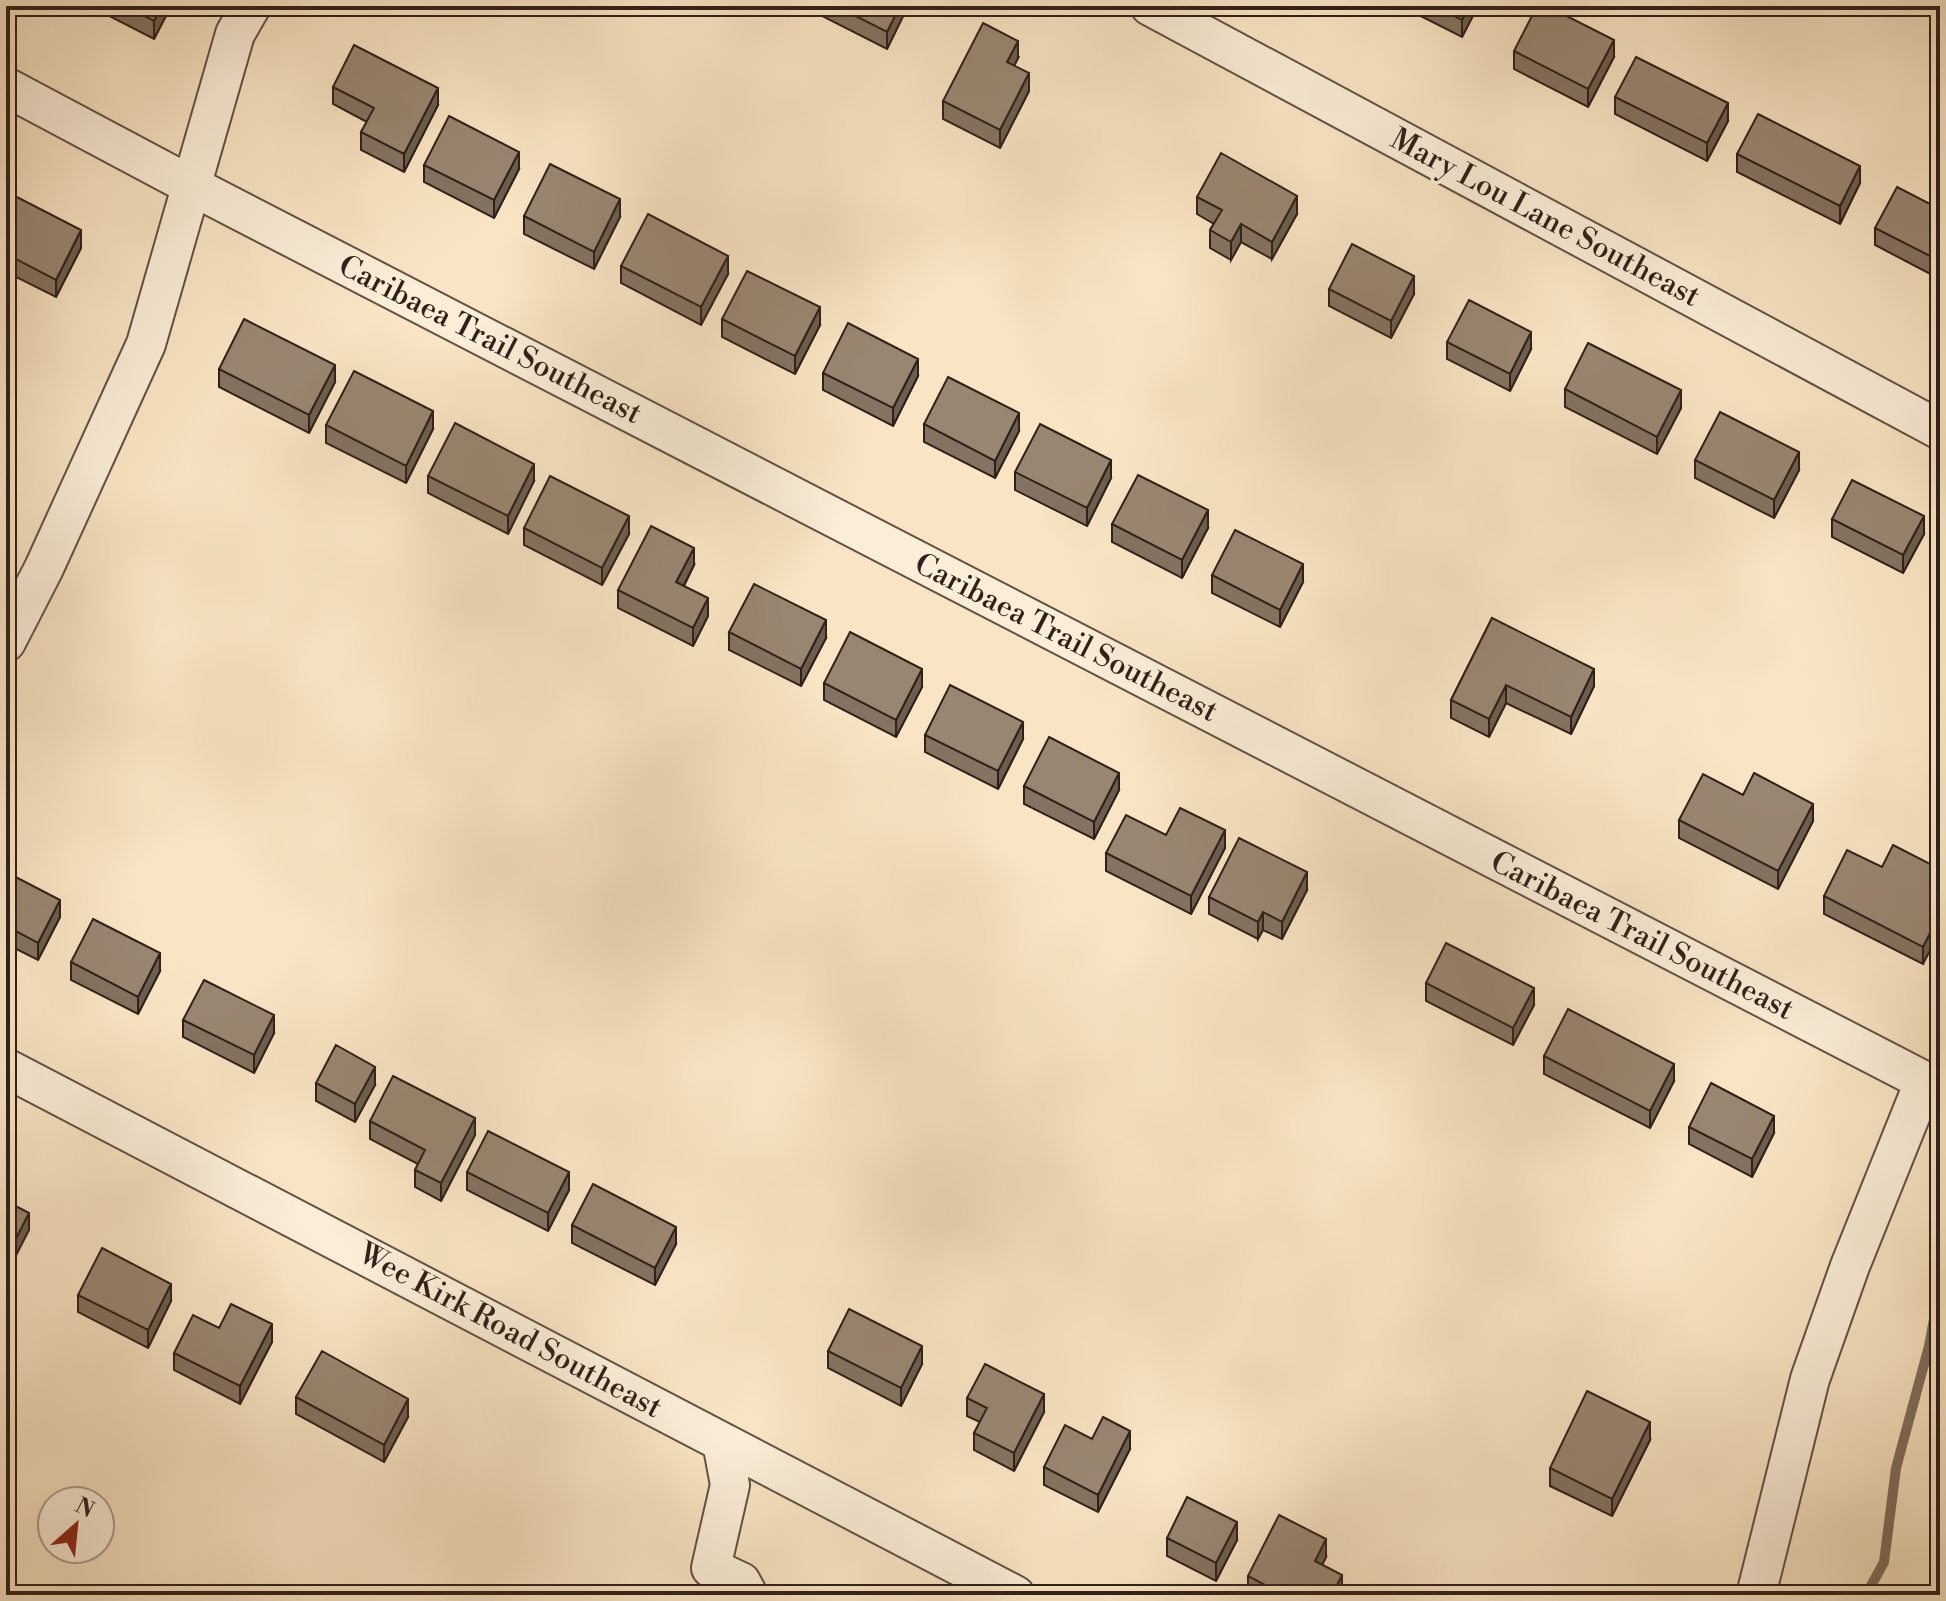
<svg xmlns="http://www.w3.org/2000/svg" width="1946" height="1601" font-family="'Libre Bodoni',serif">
<rect width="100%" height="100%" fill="#f9e5c4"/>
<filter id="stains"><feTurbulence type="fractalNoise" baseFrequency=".0025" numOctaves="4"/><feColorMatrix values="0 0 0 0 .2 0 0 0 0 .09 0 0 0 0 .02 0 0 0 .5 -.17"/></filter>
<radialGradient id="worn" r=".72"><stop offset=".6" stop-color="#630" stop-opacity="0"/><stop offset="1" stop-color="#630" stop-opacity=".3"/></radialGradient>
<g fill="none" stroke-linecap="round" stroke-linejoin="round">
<path stroke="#806e5d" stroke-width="10" d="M 1866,1595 L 1884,1562 L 1896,1468 L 1929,1346 L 1940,1287"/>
<g stroke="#625144" stroke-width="42">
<path id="minor" d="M 1150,6 L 1940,430
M 6,87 L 192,186 L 1940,1089
M 6,642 L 44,568 L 146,344 L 235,34 L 251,6
M 6,1068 L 1015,1595
M 722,1442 L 730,1485 L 711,1568 L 741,1582 L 748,1595
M 1756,1595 L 1810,1379 L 1850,1266 L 1924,1082"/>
</g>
<use href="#minor" stroke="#fbeed9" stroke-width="38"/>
</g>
<path fill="#847362" stroke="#30201a" stroke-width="2" d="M 90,6 L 171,6 L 154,39 Z
M 822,6 L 908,6 L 887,49 L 822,16 Z
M 1401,6 L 1478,6 L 1462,37 Z
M 1514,51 L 1614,57 L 1588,107 L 1514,69 Z
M 1018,58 L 1014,66 L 1029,91 L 1000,148 L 943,119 L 943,101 Z
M 333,87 L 438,105 L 404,172 L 361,150 L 361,132 L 367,122 L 333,104 Z
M 1615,97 L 1728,121 L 1707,161 L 1615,114 Z
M 1737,154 L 1860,183 L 1840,224 L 1737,172 Z
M 424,165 L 519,169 L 494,218 L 424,182 Z
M 1197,197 L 1297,214 L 1272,259 L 1241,242 L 1231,260 L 1210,248 L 1210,230 L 1214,224 L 1197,214 Z
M 6,205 L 81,248 L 56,297 L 6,272 Z
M 1940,209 L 1940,279 L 1875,245 L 1875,228 Z
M 524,216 L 620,217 L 594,269 L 524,234 Z
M 621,266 L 728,274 L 701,325 L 621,283 Z
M 1329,289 L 1414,294 L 1391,338 L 1329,306 Z
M 722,319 L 820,325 L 795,374 L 722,337 Z
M 1447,342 L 1531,349 L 1510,391 L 1447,359 Z
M 219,369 L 335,382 L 309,433 L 219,387 Z
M 823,373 L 918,376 L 893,426 L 823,390 Z
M 1565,389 L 1681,408 L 1657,454 L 1565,407 Z
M 924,424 L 1019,431 L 995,478 L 924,442 Z
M 326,425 L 433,429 L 406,483 L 326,443 Z
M 1695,460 L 1799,470 L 1774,518 L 1695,478 Z
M 1015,472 L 1111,478 L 1087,526 L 1015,490 Z
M 428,476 L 534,481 L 508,534 L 428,493 Z
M 1832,519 L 1924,534 L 1903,573 L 1832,537 Z
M 1112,524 L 1208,528 L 1182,578 L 1112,542 Z
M 524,528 L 629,534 L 602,585 L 524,545 Z
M 694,565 L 684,586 L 708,616 L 693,646 L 618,608 L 618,590 Z
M 1212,575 L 1303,582 L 1280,627 L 1212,593 Z
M 1492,618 L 1594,686 L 1571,734 L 1506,703 L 1489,737 L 1451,718 L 1451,700 Z
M 729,632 L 826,638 L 801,686 L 729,650 Z
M 824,683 L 922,687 L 896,737 L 824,700 Z
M 925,735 L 1023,739 L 998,789 L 925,752 Z
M 1024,786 L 1119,790 L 1094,839 L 1024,804 Z
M 1743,795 L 1813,821 L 1778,889 L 1679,838 L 1679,820 Z
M 1166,835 L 1225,848 L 1191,914 L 1106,871 L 1106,853 Z
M 1882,867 L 1940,869 L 1923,964 L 1824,914 L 1824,896 Z
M 6,872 L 60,917 L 38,960 L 6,944 Z
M 1307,890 L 1282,939 L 1263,930 L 1258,939 L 1209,914 L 1209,897 Z
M 71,962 L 160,971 L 138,1014 L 71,980 Z
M 1426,983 L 1534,1005 L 1513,1045 L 1426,1001 Z
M 183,1020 L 274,1033 L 254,1073 L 183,1037 Z
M 1544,1056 L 1674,1081 L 1650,1128 L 1544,1074 Z
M 316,1083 L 375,1085 L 355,1122 L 316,1101 Z
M 370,1121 L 475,1135 L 441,1201 L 415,1187 L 415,1170 L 418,1164 L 370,1139 Z
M 1689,1127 L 1774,1133 L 1752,1177 L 1689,1144 Z
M 467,1172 L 569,1190 L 548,1231 L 467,1190 Z
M 572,1225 L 676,1244 L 655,1285 L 572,1243 Z
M 78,1295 L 171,1301 L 148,1348 L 78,1312 Z
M 219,1328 L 272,1342 L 240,1404 L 174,1370 L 174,1353 Z
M 828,1351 L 922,1364 L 901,1406 L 828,1368 Z
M 296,1397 L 408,1417 L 384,1462 L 296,1414 Z
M 967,1398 L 1044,1412 L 1014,1471 L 974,1450 L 974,1433 L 980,1422 L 967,1416 Z
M 1092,1439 L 1130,1449 L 1098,1512 L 1044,1485 L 1044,1467 Z
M 1650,1440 L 1612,1516 L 1550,1486 L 1550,1468 Z
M 1167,1538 L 1237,1540 L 1216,1581 L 1167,1556 Z
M 1326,1557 L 1322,1565 L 1342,1592 L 1341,1595 L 1248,1594 L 1248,1576 Z"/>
<path fill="#6b5e50" stroke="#30201a" stroke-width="2" d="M 162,6 L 171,6 L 154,39 L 154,21 Z
M 900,6 L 908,6 L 887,49 L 887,32 Z
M 1469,6 L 1478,6 L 1462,37 L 1462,20 Z
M 1614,40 L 1614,57 L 1588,107 L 1588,89 Z
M 1018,41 L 1018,58 L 1007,80 L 1007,62 Z
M 1029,73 L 1029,91 L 1000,148 L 1000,130 Z
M 438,88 L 438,105 L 404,172 L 404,154 Z
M 1728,103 L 1728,121 L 1707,161 L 1707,143 Z
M 519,152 L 519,169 L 494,218 L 494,200 Z
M 1860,166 L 1860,183 L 1840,224 L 1840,206 Z
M 1297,196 L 1297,214 L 1272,259 L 1272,242 Z
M 620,199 L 620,217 L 594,269 L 594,252 Z
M 1241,224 L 1241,242 L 1231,260 L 1231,242 Z
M 81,230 L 81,248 L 56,297 L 56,280 Z
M 728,256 L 728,274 L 701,325 L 701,307 Z
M 1414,276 L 1414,294 L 1391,338 L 1391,321 Z
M 820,307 L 820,325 L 795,374 L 795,356 Z
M 1531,332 L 1531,349 L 1510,391 L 1510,374 Z
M 918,359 L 918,376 L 893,426 L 893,408 Z
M 335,365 L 335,382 L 309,433 L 309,415 Z
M 1681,390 L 1681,408 L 1657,454 L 1657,437 Z
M 433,411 L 433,429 L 406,483 L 406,466 Z
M 1019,413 L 1019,431 L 995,478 L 995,461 Z
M 1799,452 L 1799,470 L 1774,518 L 1774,500 Z
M 1111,460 L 1111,478 L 1087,526 L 1087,508 Z
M 534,464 L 534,481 L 508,534 L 508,516 Z
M 1208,510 L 1208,528 L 1182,578 L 1182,560 Z
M 629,516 L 629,534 L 602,585 L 602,568 Z
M 1924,516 L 1924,534 L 1903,573 L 1903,555 Z
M 694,548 L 694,565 L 676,600 L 676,582 Z
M 1303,564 L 1303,582 L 1280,627 L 1280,610 Z
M 708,598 L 708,616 L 693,646 L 693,628 Z
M 826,620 L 826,638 L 801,686 L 801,669 Z
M 922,669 L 922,687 L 896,737 L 896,720 Z
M 1594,669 L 1594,686 L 1571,734 L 1571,717 Z
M 1506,685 L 1506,703 L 1489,737 L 1489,719 Z
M 1023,722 L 1023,739 L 998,789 L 998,771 Z
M 1119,773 L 1119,790 L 1094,839 L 1094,822 Z
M 1813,804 L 1813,821 L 1778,889 L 1778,871 Z
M 1225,830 L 1225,848 L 1191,914 L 1191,896 Z
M 1307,872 L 1307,890 L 1282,939 L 1282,922 Z
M 60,900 L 60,917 L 38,960 L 38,943 Z
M 1263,912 L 1263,930 L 1258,939 L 1258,922 Z
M 1940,913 L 1940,931 L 1923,964 L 1923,947 Z
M 160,953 L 160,971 L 138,1014 L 138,997 Z
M 1534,988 L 1534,1005 L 1513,1045 L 1513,1028 Z
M 274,1015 L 274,1033 L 254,1073 L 254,1055 Z
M 1674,1064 L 1674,1081 L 1650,1128 L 1650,1111 Z
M 375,1067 L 375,1085 L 355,1122 L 355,1104 Z
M 1774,1116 L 1774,1133 L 1752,1177 L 1752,1159 Z
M 475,1118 L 475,1135 L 441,1201 L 441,1183 Z
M 569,1172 L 569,1190 L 548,1231 L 548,1213 Z
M 29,1213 L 29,1230 L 6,1275 L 6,1258 Z
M 676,1227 L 676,1244 L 655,1285 L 655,1268 Z
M 171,1284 L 171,1301 L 148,1348 L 148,1330 Z
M 272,1324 L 272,1342 L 240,1404 L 240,1386 Z
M 922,1346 L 922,1364 L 901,1406 L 901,1388 Z
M 1044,1394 L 1044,1412 L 1014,1471 L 1014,1453 Z
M 408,1399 L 408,1417 L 384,1462 L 384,1445 Z
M 1650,1422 L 1650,1440 L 1612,1516 L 1612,1499 Z
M 1130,1431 L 1130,1449 L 1098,1512 L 1098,1495 Z
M 1237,1522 L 1237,1540 L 1216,1581 L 1216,1563 Z
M 1326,1539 L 1326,1557 L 1315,1579 L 1315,1561 Z
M 1342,1575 L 1342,1592 L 1341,1595 L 1332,1595 Z"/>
<path fill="#998672" stroke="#30201a" stroke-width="2" d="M 125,6 L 162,6 L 154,21 Z
M 836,6 L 900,6 L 887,32 Z
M 1435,6 L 1469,6 L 1462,20 Z
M 1537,6 L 1547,6 L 1614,40 L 1588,89 L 1514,51 Z
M 983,23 L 1018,41 L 1007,62 L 1029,73 L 1000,130 L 943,101 Z
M 354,45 L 438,88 L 404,154 L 361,132 L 374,108 L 333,87 Z
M 1636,57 L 1728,103 L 1707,143 L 1615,97 Z
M 1758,114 L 1860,166 L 1840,206 L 1737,154 Z
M 449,116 L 519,152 L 494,200 L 424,165 Z
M 1221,153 L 1297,196 L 1272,242 L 1241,224 L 1231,242 L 1210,230 L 1222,210 L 1197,197 Z
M 550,164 L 620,199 L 594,252 L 524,216 Z
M 1897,187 L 1940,209 L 1940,261 L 1875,228 Z
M 11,194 L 81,230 L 56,280 L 6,254 L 6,205 Z
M 648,214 L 728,256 L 701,307 L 621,266 Z
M 1352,244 L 1414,276 L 1391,321 L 1329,289 Z
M 747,271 L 820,307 L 795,356 L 722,319 Z
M 1469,300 L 1531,332 L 1510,374 L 1447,342 Z
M 244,319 L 335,365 L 309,415 L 219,369 Z
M 848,323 L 918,359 L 893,408 L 823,373 Z
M 1588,343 L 1681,390 L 1657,437 L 1565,389 Z
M 354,371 L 433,411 L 406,466 L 326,425 Z
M 948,377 L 1019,413 L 995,461 L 924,424 Z
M 1720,412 L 1799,452 L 1774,500 L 1695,460 Z
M 455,423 L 534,464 L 508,516 L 428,476 Z
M 1040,424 L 1111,460 L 1087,508 L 1015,472 Z
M 1138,475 L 1208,510 L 1182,560 L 1112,524 Z
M 550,476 L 629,516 L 602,568 L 524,528 Z
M 1852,480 L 1924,516 L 1903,555 L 1832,519 Z
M 651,526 L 694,548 L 676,582 L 708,598 L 693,628 L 618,590 Z
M 1235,530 L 1303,564 L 1280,610 L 1212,575 Z
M 754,584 L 826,620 L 801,669 L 729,632 Z
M 1492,618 L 1594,669 L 1571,717 L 1506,685 L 1489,719 L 1451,700 Z
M 850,632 L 922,669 L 896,720 L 824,683 Z
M 950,685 L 1023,722 L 998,771 L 925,735 Z
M 1049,737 L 1119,773 L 1094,822 L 1024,786 Z
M 1754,773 L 1813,804 L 1778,871 L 1679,820 L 1703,774 L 1743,795 Z
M 1180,808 L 1225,830 L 1191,896 L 1106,853 L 1126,815 L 1166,835 Z
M 1239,838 L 1307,872 L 1282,922 L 1263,912 L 1258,922 L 1209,897 Z
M 1893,845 L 1940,869 L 1940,913 L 1923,947 L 1824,896 L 1847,850 L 1882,867 Z
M 6,872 L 60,900 L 38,943 L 6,926 Z
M 93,919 L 160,953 L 138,997 L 71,962 Z
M 1446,943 L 1534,988 L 1513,1028 L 1426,983 Z
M 204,980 L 274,1015 L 254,1055 L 183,1020 Z
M 1568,1009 L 1674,1064 L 1650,1111 L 1544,1056 Z
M 336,1045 L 375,1067 L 355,1104 L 316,1083 Z
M 393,1076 L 475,1118 L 441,1183 L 415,1170 L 425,1150 L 370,1121 Z
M 1711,1083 L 1774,1116 L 1752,1159 L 1689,1127 Z
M 488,1131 L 569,1172 L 548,1213 L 467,1172 Z
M 593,1184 L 676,1227 L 655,1268 L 572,1225 Z
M 6,1201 L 29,1213 L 6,1258 Z
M 102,1248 L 171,1284 L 148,1330 L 78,1295 Z
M 231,1304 L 272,1324 L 240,1386 L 174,1353 L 193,1315 L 219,1328 Z
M 849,1309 L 922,1346 L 901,1388 L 828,1351 Z
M 322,1351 L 408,1399 L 384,1445 L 296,1397 Z
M 985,1364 L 1044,1394 L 1014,1453 L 974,1433 L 987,1408 L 967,1398 Z
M 1587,1391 L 1650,1422 L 1612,1499 L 1550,1468 Z
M 1103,1417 L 1130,1431 L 1098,1495 L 1044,1467 L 1065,1425 L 1092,1439 Z
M 1187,1497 L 1237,1522 L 1216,1563 L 1167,1538 Z
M 1279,1515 L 1326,1539 L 1315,1561 L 1342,1575 L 1332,1595 L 1284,1595 L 1248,1576 Z
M 1358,1586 L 1377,1595 L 1353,1595 Z"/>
<g text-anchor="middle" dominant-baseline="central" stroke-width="7" stroke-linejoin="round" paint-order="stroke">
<g font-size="30" fill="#30201a" stroke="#fbeed9">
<text transform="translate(1545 218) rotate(28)">Mary Lou Lane Southeast</text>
<text transform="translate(490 340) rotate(27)">Caribaea Trail Southeast</text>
<text transform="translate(1066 638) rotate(27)">Caribaea Trail Southeast</text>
<text transform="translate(1642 936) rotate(27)">Caribaea Trail Southeast</text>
<text transform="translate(510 1331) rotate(28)">Wee Kirk Road Southeast</text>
</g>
</g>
<rect width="1946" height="1601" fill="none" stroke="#f9e5c4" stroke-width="32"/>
<rect x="8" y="8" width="1930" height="1585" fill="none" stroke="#30201a" stroke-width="4"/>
<rect x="16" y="16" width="1914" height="1569" fill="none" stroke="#30201a" stroke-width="2"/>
<g transform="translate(76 1525) rotate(27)"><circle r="38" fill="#fbeed9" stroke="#aa9c8d" stroke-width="2"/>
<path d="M0-6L14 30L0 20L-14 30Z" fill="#8f2418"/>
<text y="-12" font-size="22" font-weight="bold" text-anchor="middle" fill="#30201a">N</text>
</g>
<rect width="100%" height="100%" filter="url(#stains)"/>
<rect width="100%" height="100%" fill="url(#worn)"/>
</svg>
